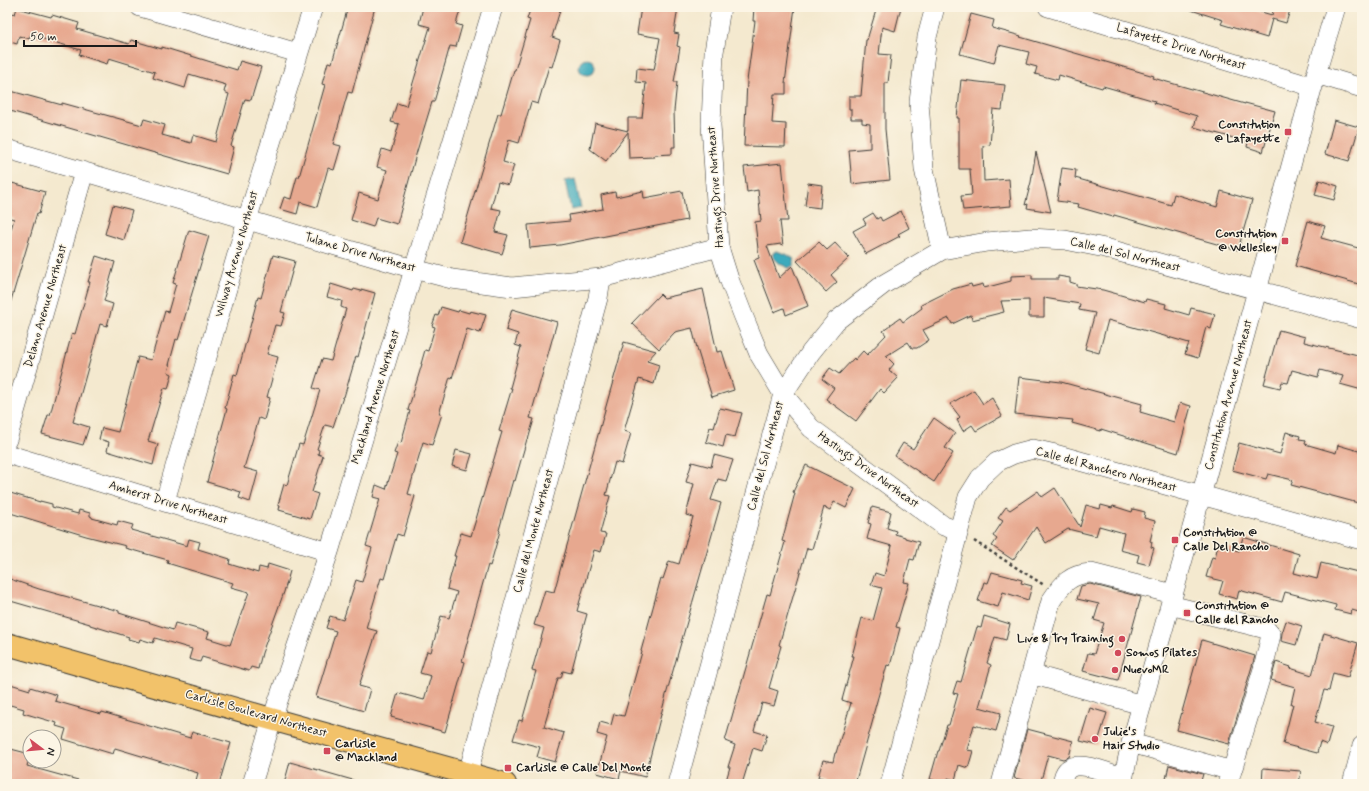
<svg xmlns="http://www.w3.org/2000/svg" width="1369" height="791" font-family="Mynerve,sans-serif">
<rect width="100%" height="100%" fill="#fcf5e5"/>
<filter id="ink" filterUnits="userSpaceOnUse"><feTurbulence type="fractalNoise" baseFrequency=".025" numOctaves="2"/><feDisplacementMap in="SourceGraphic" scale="8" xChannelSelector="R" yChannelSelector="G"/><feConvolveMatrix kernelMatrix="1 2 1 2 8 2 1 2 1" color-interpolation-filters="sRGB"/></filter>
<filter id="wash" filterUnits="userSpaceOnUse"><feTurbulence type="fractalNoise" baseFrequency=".012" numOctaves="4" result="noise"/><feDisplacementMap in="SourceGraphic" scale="16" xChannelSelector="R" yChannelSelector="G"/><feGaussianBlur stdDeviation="0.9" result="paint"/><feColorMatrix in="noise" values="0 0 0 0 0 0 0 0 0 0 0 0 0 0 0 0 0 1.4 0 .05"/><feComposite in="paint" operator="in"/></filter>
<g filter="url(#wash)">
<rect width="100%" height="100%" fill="#f4e9cf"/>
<path fill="#3daabc" stroke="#2c636c" d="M579 67a8 8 0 1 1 16 0a8 8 0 1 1-16 0Z
M 575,179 L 581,208 L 571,210 L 565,181 Z
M 776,251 L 786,254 L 794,259 L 794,266 L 789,268 L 780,264 L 773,257 L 773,253 Z"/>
<g id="blocks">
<path fill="#e7a88f" d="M 348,7 L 375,7 L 352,93 L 348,92 L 333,144 L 341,146 L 334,170 L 328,168 L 317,207 L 300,202 L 297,214 L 280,209 L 284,197 L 291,199 L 297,177 L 299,177 L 325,85 L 322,84 L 328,62 L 332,63 Z
M 423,7 L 461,7 L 456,24 L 462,26 L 456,47 L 450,46 L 434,102 L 432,102 L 417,151 L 397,224 L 376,218 L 373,227 L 351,220 L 359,193 L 378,199 L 387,170 L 377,167 L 382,149 L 391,152 L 399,124 L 391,122 L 397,103 L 406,106 L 430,27 L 419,24 Z
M 531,7 L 561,7 L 552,37 L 560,40 L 552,67 L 549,66 L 538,104 L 531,102 L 519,143 L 509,140 L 503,162 L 514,165 L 508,185 L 498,182 L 491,208 L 501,210 L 495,232 L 508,235 L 502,254 L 460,242 L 498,114 L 501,114 L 514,70 L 515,70 L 530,20 L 527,19 Z
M 641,7 L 678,7 L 674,33 L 679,34 L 677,46 L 680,47 L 674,82 L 677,82 L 674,111 L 675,147 L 672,147 L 672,154 L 654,155 L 654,157 L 629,158 L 628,132 L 606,161 L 590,149 L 595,123 L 628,131 L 628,118 L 642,118 L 646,83 L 636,82 L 637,68 L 654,70 L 660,38 L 637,34 Z
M 754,7 L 795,7 L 785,83 L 786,83 L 786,94 L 774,94 L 772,123 L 786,124 L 785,147 L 744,146 L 747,81 L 755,21 L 753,21 Z
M 877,7 L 901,7 L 895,31 L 882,27 L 879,54 L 891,55 L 888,83 L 885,83 L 885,129 L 890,180 L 852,184 L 849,150 L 870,148 L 870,124 L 862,123 L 862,119 L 851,119 L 851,109 L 849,109 L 849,96 L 861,96 L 866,40 L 867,40 Z
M 1191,7 L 1243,7 L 1272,15 L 1274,7 L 1291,7 L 1286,23 L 1272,19 L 1267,38 L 1221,24 L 1223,20 L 1191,10 Z
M 17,8 L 51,17 L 52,15 L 79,23 L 77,29 L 129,44 L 131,40 L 162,49 L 162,47 L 237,70 L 240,61 L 261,67 L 251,100 L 245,99 L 231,146 L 234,147 L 227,174 L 7,110 L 7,90 L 62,105 L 62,103 L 142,125 L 144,119 L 165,125 L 162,135 L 191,143 L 193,135 L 216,142 L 229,94 L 224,92 L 226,85 L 189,74 L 185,88 L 153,78 L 155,72 L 109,58 L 107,64 L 79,55 L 81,50 L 30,35 L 30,39 L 19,36 L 17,44 L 7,41 L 7,11 L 15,14 Z
M 971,14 L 994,20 L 992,28 L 1021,36 L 1020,37 L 1154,76 L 1153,78 L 1245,104 L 1245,103 L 1275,111 L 1263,152 L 1247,147 L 1248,142 L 1194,127 L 1197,116 L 1154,103 L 1155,101 L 1103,86 L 1102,88 L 1059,75 L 1058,80 L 1035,74 L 1037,67 L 1026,64 L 1029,52 L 999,45 L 994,63 L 960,54 Z
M 961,80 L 1005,85 L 1002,110 L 993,109 L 990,145 L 983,146 L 984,181 L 1009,179 L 1011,206 L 963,210 L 961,196 L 972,195 L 970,169 L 959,169 L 959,118 L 957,118 Z
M 1334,120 L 1359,127 L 1349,161 L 1325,154 Z
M 1036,152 L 1051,212 L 1027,208 L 1028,204 L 1025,205 L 1031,182 Z
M 782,163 L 788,221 L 780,221 L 783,246 L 781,244 L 767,246 L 779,278 L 792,266 L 808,306 L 786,315 L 784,308 L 774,312 L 754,260 L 759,258 L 755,222 L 761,221 L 758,190 L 747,192 L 744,167 Z
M 1062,168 L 1076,170 L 1075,178 L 1171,205 L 1174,194 L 1217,207 L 1221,191 L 1252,200 L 1238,250 L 1114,215 L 1113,217 L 1078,207 L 1079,204 L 1057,201 Z
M 1319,180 L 1338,186 L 1334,200 L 1315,195 Z
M 12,183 L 45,192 L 39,214 L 37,213 L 10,304 L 7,304 L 7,243 L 14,219 L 7,217 L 7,200 Z
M 808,183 L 822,185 L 820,208 L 805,206 Z
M 643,191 L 644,198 L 682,191 L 687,220 L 560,245 L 530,248 L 528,225 L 570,221 L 569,215 L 603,209 L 601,195 L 615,192 L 616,197 Z
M 113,205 L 132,210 L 124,240 L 105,234 Z
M 901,211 L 909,228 L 898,234 L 900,236 L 866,254 L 853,231 L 866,224 L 863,219 L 873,213 L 877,219 L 880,217 L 882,221 Z
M 1308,221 L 1325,226 L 1321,238 L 1362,249 L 1362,285 L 1295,266 Z
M 189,230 L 209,236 L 178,340 L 176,339 L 169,365 L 170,365 L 168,372 L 172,374 L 168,389 L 164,388 L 148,441 L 158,444 L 153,465 L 107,451 L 109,442 L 99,439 L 102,428 L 118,432 L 138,357 L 151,360 L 165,311 L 168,312 L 176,284 L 173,283 Z
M 819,242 L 827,250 L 835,243 L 849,258 L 831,275 L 837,282 L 826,292 L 797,261 Z
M 273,255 L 295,261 L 281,312 L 285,313 L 281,326 L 275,325 L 267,354 L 278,357 L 267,397 L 270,398 L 264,420 L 259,418 L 244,468 L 258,472 L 250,502 L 239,498 L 241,492 L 207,482 L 227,409 L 225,408 L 234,374 L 237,375 L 258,297 L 261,298 Z
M 96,256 L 115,262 L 104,301 L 113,304 L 107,326 L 100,324 L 73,422 L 89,427 L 83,445 L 42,434 L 48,415 L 50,415 L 72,333 L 75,334 L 90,282 L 88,282 Z
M 1032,275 L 1032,279 L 1058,279 L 1058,276 L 1070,278 L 1070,282 L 1076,284 L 1076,286 L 1103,290 L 1145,302 L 1146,299 L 1166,304 L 1165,308 L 1189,315 L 1191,308 L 1215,314 L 1211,329 L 1206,327 L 1198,358 L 1185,354 L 1189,343 L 1108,320 L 1099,353 L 1085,349 L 1095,313 L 1079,310 L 1080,304 L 1044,298 L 1044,317 L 1029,317 L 1029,300 L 1001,301 L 1004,312 L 972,320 L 971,315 L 952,324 L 949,318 L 923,330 L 929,340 L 917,348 L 912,348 L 908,342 L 886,356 L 894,364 L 889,370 L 898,378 L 884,393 L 880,389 L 856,421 L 826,399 L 834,388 L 822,379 L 830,368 L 839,374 L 854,358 L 855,360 L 863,351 L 867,355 L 886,335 L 883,331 L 890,326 L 890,325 L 900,318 L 903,322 L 922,308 L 921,305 L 953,289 L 971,284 L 972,287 L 983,284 L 984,288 L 1011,281 L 1011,276 Z
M 331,284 L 353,291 L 354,289 L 361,291 L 361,289 L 375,293 L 358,357 L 356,356 L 344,397 L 343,397 L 333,427 L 325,425 L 317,449 L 319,450 L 318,454 L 323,456 L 312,492 L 318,494 L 310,519 L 279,510 L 280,505 L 278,505 L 284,484 L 287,485 L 299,444 L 303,445 L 320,390 L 313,388 L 322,359 L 331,361 L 346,309 L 341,307 L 342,301 L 327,297 Z
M 703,289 L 717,352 L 722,351 L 734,390 L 712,397 L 698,352 L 692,328 L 675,332 L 659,349 L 632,323 L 660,294 L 664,298 Z
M 441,307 L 458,312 L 459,310 L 469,313 L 470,311 L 486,315 L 480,333 L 467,329 L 452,378 L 450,377 L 439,414 L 442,414 L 432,445 L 423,442 L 408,494 L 415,496 L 403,536 L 397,534 L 384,579 L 381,578 L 366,628 L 377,631 L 359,686 L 370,689 L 364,711 L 316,697 L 336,631 L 326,628 L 330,616 L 343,620 L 356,580 L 362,582 L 372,548 L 366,546 L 380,499 L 373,497 L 376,485 L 386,489 L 397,454 L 394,453 L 398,442 L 401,443 L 410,411 L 408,410 L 422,364 L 421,364 L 425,350 L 428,351 L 435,327 L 432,326 L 436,315 L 438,316 Z
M 512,309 L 557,322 L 530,418 L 534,419 L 528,440 L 527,439 L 515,481 L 513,480 L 499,530 L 500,531 L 490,566 L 488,565 L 471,625 L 472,625 L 462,661 L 465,662 L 445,732 L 391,717 L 398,693 L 424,700 L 431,676 L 420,673 L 427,651 L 431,652 L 441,616 L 449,618 L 457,592 L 447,589 L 456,556 L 454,556 L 461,533 L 471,536 L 502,432 L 499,431 L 512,388 L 510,388 L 521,347 L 515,345 L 518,334 L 506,330 Z
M 1279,330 L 1305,337 L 1304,342 L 1362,356 L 1362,390 L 1340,384 L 1343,376 L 1320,370 L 1318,377 L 1292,370 L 1288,383 L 1282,382 L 1280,388 L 1264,384 Z
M 624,342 L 656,351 L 647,361 L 659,365 L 654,384 L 639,379 L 624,431 L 631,433 L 622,464 L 615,462 L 606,495 L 610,496 L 600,533 L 606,534 L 601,552 L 594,550 L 577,611 L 587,614 L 578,646 L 571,673 L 563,671 L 561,678 L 558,678 L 544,727 L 564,733 L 555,762 L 537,757 L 540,747 L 513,740 L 519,720 L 522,721 L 536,671 L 532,670 L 544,628 L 534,625 L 545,590 L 554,592 Z
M 1019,377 L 1061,382 L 1142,404 L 1140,412 L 1174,422 L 1180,403 L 1191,406 L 1178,453 L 1101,429 L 1101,431 L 1072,423 L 1073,420 L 1015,414 Z
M 974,390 L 983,404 L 992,398 L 1002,416 L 976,431 L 972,425 L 963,431 L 957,420 L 960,417 L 950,404 Z
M 720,408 L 742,413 L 735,437 L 726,435 L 723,447 L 706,442 L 710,427 L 714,428 Z
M 934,418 L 955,433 L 945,448 L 953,453 L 934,482 L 895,456 L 903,443 L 913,449 Z
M 1286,432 L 1300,436 L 1299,439 L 1306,440 L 1305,444 L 1336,453 L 1338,445 L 1362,452 L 1362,504 L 1291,485 L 1293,480 L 1268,474 L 1266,479 L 1232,470 L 1239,443 L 1280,454 Z
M 456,450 L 472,454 L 467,470 L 452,466 Z
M 714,455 L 733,460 L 726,481 L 718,479 L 711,500 L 721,503 L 666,695 L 645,777 L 621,771 L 619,779 L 597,773 L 607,737 L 597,734 L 600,722 L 611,725 L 614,714 L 624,716 L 642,652 L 641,651 L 661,578 L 663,579 L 669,561 L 679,564 L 693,517 L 686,515 L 694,484 L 686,482 L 692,462 L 711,467 Z
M 806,465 L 855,489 L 846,508 L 834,502 L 830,510 L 824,507 L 812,549 L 807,548 L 779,645 L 781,646 L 769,688 L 778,691 L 774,706 L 762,703 L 754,731 L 767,735 L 762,751 L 753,748 L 742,784 L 725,784 L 730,767 L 728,767 L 735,745 L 725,741 L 767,594 L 770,595 L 785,542 L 782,541 L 795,493 L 793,492 Z
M 1055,488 L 1080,527 L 1086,505 L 1100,509 L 1101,505 L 1112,508 L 1113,506 L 1132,512 L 1133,509 L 1145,512 L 1144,518 L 1155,521 L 1150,541 L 1152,542 L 1151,547 L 1154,548 L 1149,565 L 1137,562 L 1139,555 L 1120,550 L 1124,533 L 1099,526 L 1096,536 L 1068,529 L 1046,543 L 1036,527 L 1013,560 L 992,546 L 997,539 L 993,536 L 1003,521 L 998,518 L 1006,507 L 1010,510 L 1038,491 L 1042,497 Z
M 7,492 L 40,502 L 40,501 L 52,504 L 52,507 L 78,514 L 79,510 L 90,513 L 90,516 L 92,517 L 92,518 L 117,525 L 118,521 L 133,525 L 131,530 L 187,546 L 189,539 L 200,542 L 198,549 L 230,559 L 229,564 L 258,573 L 259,567 L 267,569 L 268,564 L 290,571 L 284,592 L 262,653 L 258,669 L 251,667 L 249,671 L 202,657 L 200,662 L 189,659 L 192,649 L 155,638 L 153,643 L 140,639 L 139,642 L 128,639 L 129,637 L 90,625 L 90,624 L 7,600 L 7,578 L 39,589 L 119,611 L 119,613 L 173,630 L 175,623 L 209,632 L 207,638 L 230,645 L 249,592 L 231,587 L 233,583 L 167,563 L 168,560 L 125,548 L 126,546 L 86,536 L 7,512 Z
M 872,507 L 891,512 L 887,528 L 896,531 L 895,534 L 905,537 L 905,538 L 919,542 L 914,560 L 910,559 L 904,582 L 909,583 L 896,627 L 900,628 L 890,666 L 887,665 L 873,715 L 874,716 L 855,784 L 827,784 L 829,780 L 818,777 L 823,760 L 833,762 L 835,753 L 836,753 L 851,703 L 842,700 L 854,656 L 852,656 L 862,618 L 873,621 L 882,588 L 871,585 L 875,573 L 884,576 L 892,546 L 867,539 L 871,524 L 868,523 Z
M 1243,537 L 1299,554 L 1294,573 L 1317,579 L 1321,563 L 1362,573 L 1362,613 L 1352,610 L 1351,614 L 1335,610 L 1336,605 L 1285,592 L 1282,602 L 1239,590 L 1237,599 L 1219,594 L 1223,581 L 1206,577 L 1212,557 L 1215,558 L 1218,545 L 1239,551 Z
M 992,572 L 1022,580 L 1021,583 L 1032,586 L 1028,600 L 1003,592 L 998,607 L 978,601 L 984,582 L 988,583 Z
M 1090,584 L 1141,597 L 1118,680 L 1083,671 L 1088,653 L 1094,654 L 1104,623 L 1094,620 L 1099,604 L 1077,599 L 1081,586 Z
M 984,616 L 1010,624 L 1006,640 L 995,637 L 987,663 L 991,665 L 979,707 L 1001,713 L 996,731 L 974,725 L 967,750 L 973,751 L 968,768 L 959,765 L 955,780 L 948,778 L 946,784 L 930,779 L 938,751 L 939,751 L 947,725 L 949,725 L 958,694 L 953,693 L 957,681 L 961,682 L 977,627 L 981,628 Z
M 1286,621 L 1302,626 L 1296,645 L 1281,641 L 1282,633 Z
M 1324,633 L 1358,643 L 1348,677 L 1333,673 L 1329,691 L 1324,690 L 1315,722 L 1332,727 L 1327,745 L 1320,742 L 1317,753 L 1283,744 L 1293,704 L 1291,704 L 1295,687 L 1271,680 L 1276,662 L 1291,667 L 1290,668 L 1312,675 Z
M 1202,640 L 1255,656 L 1229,744 L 1177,730 Z
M 7,683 L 30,690 L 30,687 L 57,695 L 55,701 L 101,714 L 102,712 L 190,738 L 192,732 L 231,743 L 219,784 L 195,784 L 198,773 L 115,748 L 113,754 L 63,739 L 66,729 L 56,726 L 57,723 L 23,713 L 24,709 L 7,704 Z
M 1090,708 L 1107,713 L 1097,745 L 1080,741 Z
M 1027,729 L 1073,741 L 1069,757 L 1063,759 L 1048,755 L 1040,784 L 1014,778 Z
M 7,748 L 30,754 L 27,766 L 78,780 L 77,784 L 7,784 Z
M 290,762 L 356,781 L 356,784 L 284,784 Z
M 1169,765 L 1203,774 L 1200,784 L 1185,784 L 1166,779 Z
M 1263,768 L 1301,771 L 1299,784 L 1262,784 Z"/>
</g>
</g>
<g filter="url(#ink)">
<use href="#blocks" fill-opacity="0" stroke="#3c3b37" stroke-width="1"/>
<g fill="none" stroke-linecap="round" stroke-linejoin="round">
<g stroke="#3c3b37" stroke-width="20">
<path id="minor" d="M 140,7 L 298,53
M 721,7 L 714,52 L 711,125 L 719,247 L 729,279 L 743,315 L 759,354 L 783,394 L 811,428 L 944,526 L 958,531
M 935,7 L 927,37 L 919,102 L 924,169 L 942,250
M 1048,7 L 1313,87
M 1316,74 L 1362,88
M 7,149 L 414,269 L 452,279 L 512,287 L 601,278 L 719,247
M 7,440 L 84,172
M 7,454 L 329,552
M 165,501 L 247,220 L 313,7
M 1170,605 L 1266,629 L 1271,635 L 1263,669 L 1232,771 L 1227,784
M 1031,674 L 1142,705
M 1131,743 L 1232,771
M 252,784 L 278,701 L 329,552 L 493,7
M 465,784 L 598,298 L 601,278
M 677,784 L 783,394 L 811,352 L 836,321 L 884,284 L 942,250 L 987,242 L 1030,238 L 1065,240 L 1105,248 L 1362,319
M 890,784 L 968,497 L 980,478 L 997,462 L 1014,454 L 1033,449 L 1051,453 L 1362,540
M 1001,784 L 1051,601 C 1062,584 1070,574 1091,573 L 1173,594
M 1062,784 C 1063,778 1064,771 1070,768 C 1081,761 1111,774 1123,777
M 1122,784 L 1131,743 L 1201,496 L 1316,74 L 1336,7
M 1352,784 L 1362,746"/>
</g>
<g stroke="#3c3b37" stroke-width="24">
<path id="major" d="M 7,644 L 271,719 L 505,784"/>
</g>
<path stroke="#3c3b37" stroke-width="2.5" stroke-dasharray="3 3" stroke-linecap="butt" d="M 974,541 L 1044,585"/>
<use href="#minor" stroke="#fff" stroke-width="19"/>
<use href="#major" stroke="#f2c26a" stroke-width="22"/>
</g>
</g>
<g fill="#d1495b" stroke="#fcf5e5" stroke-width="1.5">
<rect x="1284" y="128" width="8" height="8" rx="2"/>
<rect x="1281" y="237" width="8" height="8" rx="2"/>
<rect x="1171" y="536" width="8" height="8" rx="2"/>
<rect x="1183" y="609" width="8" height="8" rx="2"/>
<circle cx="1122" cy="639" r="4"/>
<circle cx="1118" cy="653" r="4"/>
<circle cx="1115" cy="670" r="4"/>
<circle cx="1095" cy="739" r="4"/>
<rect x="323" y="747" width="8" height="8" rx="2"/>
<rect x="504" y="764" width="8" height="8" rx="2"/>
</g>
<g text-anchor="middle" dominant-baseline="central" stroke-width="3" stroke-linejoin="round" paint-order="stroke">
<g font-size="12" fill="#1c1c1c" stroke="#fcf5e5">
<text transform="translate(1181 47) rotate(17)">Lafayette Drive Northeast</text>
<text transform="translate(716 187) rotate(-94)">Hastings Drive Northeast</text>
<text transform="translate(360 253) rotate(16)">Tulane Drive Northeast</text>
<text transform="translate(237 254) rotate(-74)">Wilway Avenue Northeast</text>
<text transform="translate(1125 255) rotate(14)">Calle del Sol Northeast</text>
<text transform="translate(46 306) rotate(-74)">Delano Avenue Northeast</text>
<text transform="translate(1229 395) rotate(-75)">Constitution Avenue Northeast</text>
<text transform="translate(376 397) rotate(-73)">Mackland Avenue Northeast</text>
<text transform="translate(766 456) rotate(-75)">Calle del Sol Northeast</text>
<text transform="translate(868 470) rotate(36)">Hastings Drive Northeast</text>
<text transform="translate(1106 470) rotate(15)">Calle del Ranchero Northeast</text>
<text transform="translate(168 503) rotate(17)">Amherst Drive Northeast</text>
<text transform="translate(534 531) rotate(-75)">Calle del Monte Northeast</text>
<text transform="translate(256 714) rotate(16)">Carlisle Boulevard Northeast</text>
</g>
<g font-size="12" font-weight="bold" fill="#1c1c1c" stroke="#fcf5e5" text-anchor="start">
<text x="1280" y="125" text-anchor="end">Constitution<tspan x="1280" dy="14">@ Lafayette</tspan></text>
<text x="1277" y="234" text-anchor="end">Constitution<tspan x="1277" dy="14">@ Wellesley</tspan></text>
<text x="1183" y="533">Constitution @<tspan x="1183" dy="14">Calle Del Rancho</tspan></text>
<text x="1195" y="606">Constitution @<tspan x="1195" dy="14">Calle del Rancho</tspan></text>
<text x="1114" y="639" text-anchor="end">Live &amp; Try Training</text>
<text x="1126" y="653">Somos Pilates</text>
<text x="1123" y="670">NuevoMR</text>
<text x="1103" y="732">Julie's<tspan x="1103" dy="14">Hair Studio</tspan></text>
<text x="335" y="744">Carlisle<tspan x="335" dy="14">@ Mackland</tspan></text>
<text x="516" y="768">Carlisle @ Calle Del Monte</text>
</g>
</g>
<rect width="1369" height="791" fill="none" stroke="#fcf5e5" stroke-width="24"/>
<g transform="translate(42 749) rotate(106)"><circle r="19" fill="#fcf5e5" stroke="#a29e95"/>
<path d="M0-3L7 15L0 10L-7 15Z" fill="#d1495b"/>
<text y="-6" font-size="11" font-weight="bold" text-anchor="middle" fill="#1c1c1c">N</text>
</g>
<path d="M24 40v6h112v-6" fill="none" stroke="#1c1c1c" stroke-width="2"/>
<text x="30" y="40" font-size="12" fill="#1c1c1c" stroke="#fcf5e5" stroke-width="3" paint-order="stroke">50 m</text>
</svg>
